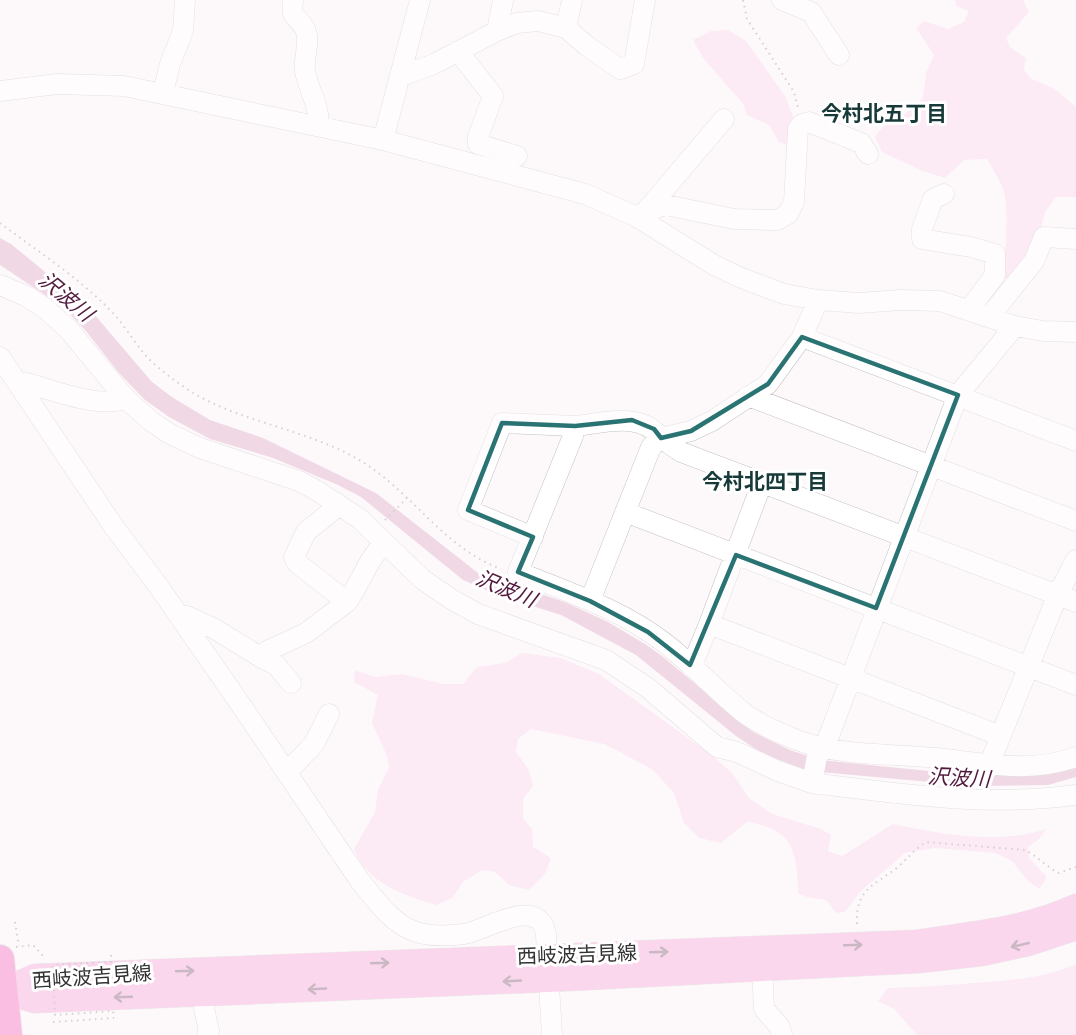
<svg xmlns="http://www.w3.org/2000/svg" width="1076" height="1035" font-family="Karla,'Noto Sans JP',sans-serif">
<rect width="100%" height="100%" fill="#fdf9fb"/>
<path fill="#fad9eb" d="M 955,0 L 1023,0 L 1029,12 L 1006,38 L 1010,47 L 1026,58 L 1024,70 L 1030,78 L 1055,89 L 1076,107 L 1076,197 L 1056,197 L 1045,212 L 1039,236 L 1033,249 L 1010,278 L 1002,279 C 1005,257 1010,209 1003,189 C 999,178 992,169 987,159 L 964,160 L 945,178 L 920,170 L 882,152 L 875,137 L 884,125 L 903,116 L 923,98 L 926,73 L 934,55 L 916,28 L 924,21 L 948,29 L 964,22 L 969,11 L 956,6 Z
M 728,30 L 746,41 L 785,96 L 794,119 L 791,147 L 779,142 L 769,125 L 747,115 L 744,105 L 703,58 L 693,40 L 711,31 Z
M 522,653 L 561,658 L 599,674 L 713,756 L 733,774 L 749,798 L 772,814 L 821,829 L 831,835 L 828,851 L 842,856 L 893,824 C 942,834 997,845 1046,829 L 1039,839 L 1028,847 L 1029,858 L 1047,877 L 1039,889 L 1028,881 L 1012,861 L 995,853 L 935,848 L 905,853 L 861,891 L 845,912 L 836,913 L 826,900 L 807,897 L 798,893 C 797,850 793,829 747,822 L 721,843 L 699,838 L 684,823 L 674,793 L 652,769 L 604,744 L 531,729 L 518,739 L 516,752 L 529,770 L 533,786 L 523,799 L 523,818 L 532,829 L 533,847 L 551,858 L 545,874 L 529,890 L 509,885 L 495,872 L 482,870 L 463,882 L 452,898 L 436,905 C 404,895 367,884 354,849 L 375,812 L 378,790 L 389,768 L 387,756 L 372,723 L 378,695 L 354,682 L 355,670 L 375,677 L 402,674 L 443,684 L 463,684 L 477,667 L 505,663 Z
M 1076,964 L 1076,1035 L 917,1035 L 894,1009 L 878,1001 L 888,988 C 921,987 953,985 985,982 C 1016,980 1047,977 1076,964 Z"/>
<path fill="#e1b0cb" d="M 0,238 L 11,244 L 88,307 L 152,382 L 172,397 L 210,420 L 263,438 L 376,493 L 487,580 L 493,578 L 507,582 L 567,603 L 608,622 L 645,644 L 662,656 L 753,732 L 790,750 L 820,760 L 959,774 L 1005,775 L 1076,766 L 1076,777 L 1048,785 L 974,786 L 809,771 L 763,754 L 736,736 L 636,655 L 561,615 L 498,595 L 463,580 L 361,497 L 338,485 L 273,458 L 210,439 L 169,417 L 145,400 L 119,373 L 85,330 L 63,307 L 0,265 Z"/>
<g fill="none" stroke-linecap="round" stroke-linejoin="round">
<g stroke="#c5c1c3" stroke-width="21">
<path id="minor" d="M 293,0 C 290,21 298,15 305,29 C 311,41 303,58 305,71 C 308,90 321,107 318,126
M 782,0 L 811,12 L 839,55
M 566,28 L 572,0
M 497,31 L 503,0
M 458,51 L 493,96 L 478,137 L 478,144 L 517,156
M 401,76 L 434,64 L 497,31 L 517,23 L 538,21 L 566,28 L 587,46 L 620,69 L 634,64 L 645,0
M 0,91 L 57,84 L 124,86 L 383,140 L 585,194 L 637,217 L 714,265 L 739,277 L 784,294 L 818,300 L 859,303 L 900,300 L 940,301 L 1015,326 L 1043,331 L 1076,332
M 163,93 L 170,64 L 183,31 L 185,0
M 383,140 L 420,0
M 944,194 L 933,199 L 922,229 L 922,239 L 971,247 L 995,254 L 995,275 L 969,310
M 646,211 L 724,119
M 637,217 L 646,211 L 666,205 L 734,219 L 777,220 L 788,214 L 794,202 L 798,129 L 802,124 L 809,122 L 861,143 L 868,154
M 0,285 L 26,296 L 46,309 L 68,329 L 126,399 L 152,422 L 170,434 L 200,448 L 299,481 L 316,490 L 360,519 L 422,579 L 451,599 L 478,614 L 606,660 L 648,688 L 717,747 L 737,752 L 778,771 L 812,783 L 817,756 L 824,749 L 958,395 L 1015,326
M 818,300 L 802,337 L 768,384 L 712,421 L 691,431 L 661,438 C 641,411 604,423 575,426 L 573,436 L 518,572 C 568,592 623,610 666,644 C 693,665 717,691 744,713 C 759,724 779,733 797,740 C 842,757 889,753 936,758 C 984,763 1030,774 1076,757
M 989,317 L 1034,261 L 1044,237 L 1076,239
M 802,337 L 1076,441
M 0,357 L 114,527 L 159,587 L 243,708 L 360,881 C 375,899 391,923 414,931 C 429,937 448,936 464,934 C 487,930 540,894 546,935 L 552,1035
M 20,386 L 26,383 C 57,391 95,408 126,399
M 748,396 L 1076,521
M 337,503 L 332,511 L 306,532 L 294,557 L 297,563 L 347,602 C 361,583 367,560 384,543
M 625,512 L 1076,685
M 533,537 L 468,510 L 502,423 L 575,426
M 590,601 L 651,447 L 661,438 L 681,452 L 1076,602
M 180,617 L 187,616 L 213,628 L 262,658 L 276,665 L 291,683
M 709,624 L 1001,736
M 262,658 L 267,651 L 306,633 L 347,602
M 690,665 L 695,658 L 709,624 L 762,483
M 992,766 L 993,755 L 1058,594 L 1076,560
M 287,772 L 314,744 L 329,714
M 812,783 C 899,794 988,807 1076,795
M 762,967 L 764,1009 L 779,1026 L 782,1035
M 201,994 L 209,1031 L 207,1035"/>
</g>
<g stroke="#d6d6d6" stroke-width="27">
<path id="major" d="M 3,991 L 35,977 L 916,943 C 970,935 1026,930 1076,907
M 3,991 L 35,1000 L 548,979 L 919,960 L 981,953 L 1028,943 L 1076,927"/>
</g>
<g stroke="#d6d6d6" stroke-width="30">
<path id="highway" d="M 0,959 L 8,1035"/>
</g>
<path stroke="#a29fa1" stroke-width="2" stroke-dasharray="1.5 4.5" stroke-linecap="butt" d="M 743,0 L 747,19 L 794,92 L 798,108
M 0,223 C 37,251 78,277 110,310 C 122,322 131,337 141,350 C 154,366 172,379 190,391 C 244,425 319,430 373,469 C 418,501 446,548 501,569
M 385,520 L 407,498
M 15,922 L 19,946
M 857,924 C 855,889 875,885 898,867 C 908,858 915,849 926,842 L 1025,850 C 1037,856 1046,866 1058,873 L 1076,867
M 16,947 L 33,945 L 44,957
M 53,1022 L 114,1018"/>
<use href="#minor" stroke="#fff" stroke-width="20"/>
<use href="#major" stroke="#f9addc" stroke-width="26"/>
<use href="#highway" stroke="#f576c4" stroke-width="28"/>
<path stroke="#a29fa1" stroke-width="2" stroke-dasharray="1.5 4.5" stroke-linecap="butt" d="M 111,955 L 111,962 L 53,965 L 55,1015 L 113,1011 L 114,1018"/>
</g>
<defs><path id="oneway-shaft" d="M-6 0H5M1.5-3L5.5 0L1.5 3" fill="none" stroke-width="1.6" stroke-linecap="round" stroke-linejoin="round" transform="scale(1.5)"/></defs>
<g stroke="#8c697f">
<use href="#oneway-shaft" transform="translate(853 945) rotate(-2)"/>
<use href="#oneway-shaft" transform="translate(1020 945) rotate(167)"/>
<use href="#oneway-shaft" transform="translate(659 952) rotate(-2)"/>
<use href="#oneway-shaft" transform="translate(380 963) rotate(-2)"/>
<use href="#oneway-shaft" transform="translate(185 971) rotate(-2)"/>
<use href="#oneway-shaft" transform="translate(512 981) rotate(177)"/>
<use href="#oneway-shaft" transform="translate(317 989) rotate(177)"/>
<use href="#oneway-shaft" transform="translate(123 997) rotate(178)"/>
</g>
<path d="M0 0H1076V1035H0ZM 802,337 L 958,395 L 876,608 L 736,555 L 690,665 L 648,632 L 590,601 L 518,572 L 533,537 L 468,510 L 502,423 L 575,426 L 632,420 L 654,429 L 661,438 L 691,431 L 768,384 Z" fill="#fdf9fb" fill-opacity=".55" fill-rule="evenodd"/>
<path fill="none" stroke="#297373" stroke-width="4.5" stroke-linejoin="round" d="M 802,337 L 958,395 L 876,608 L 736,555 L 690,665 L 648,632 L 590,601 L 518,572 L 533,537 L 468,510 L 502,423 L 575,426 L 632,420 L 654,429 L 661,438 L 691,431 L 768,384 Z"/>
<g text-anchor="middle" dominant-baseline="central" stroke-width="6" stroke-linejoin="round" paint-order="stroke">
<g font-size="20" fill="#333233" stroke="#fff">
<text transform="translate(577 955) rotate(-2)">西岐波吉見線</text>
<text transform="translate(92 977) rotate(-4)">西岐波吉見線</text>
</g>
<g font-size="21" font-weight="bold" fill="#173a39" stroke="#fff">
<text x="884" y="114">今村北五丁目</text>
<text x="765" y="482">今村北四丁目</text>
</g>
<g font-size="21" font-style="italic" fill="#531a3e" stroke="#fff">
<text transform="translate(66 297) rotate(40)">沢波川</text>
<text transform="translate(506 589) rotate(23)">沢波川</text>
<text transform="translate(959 778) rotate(3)">沢波川</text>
</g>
</g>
</svg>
